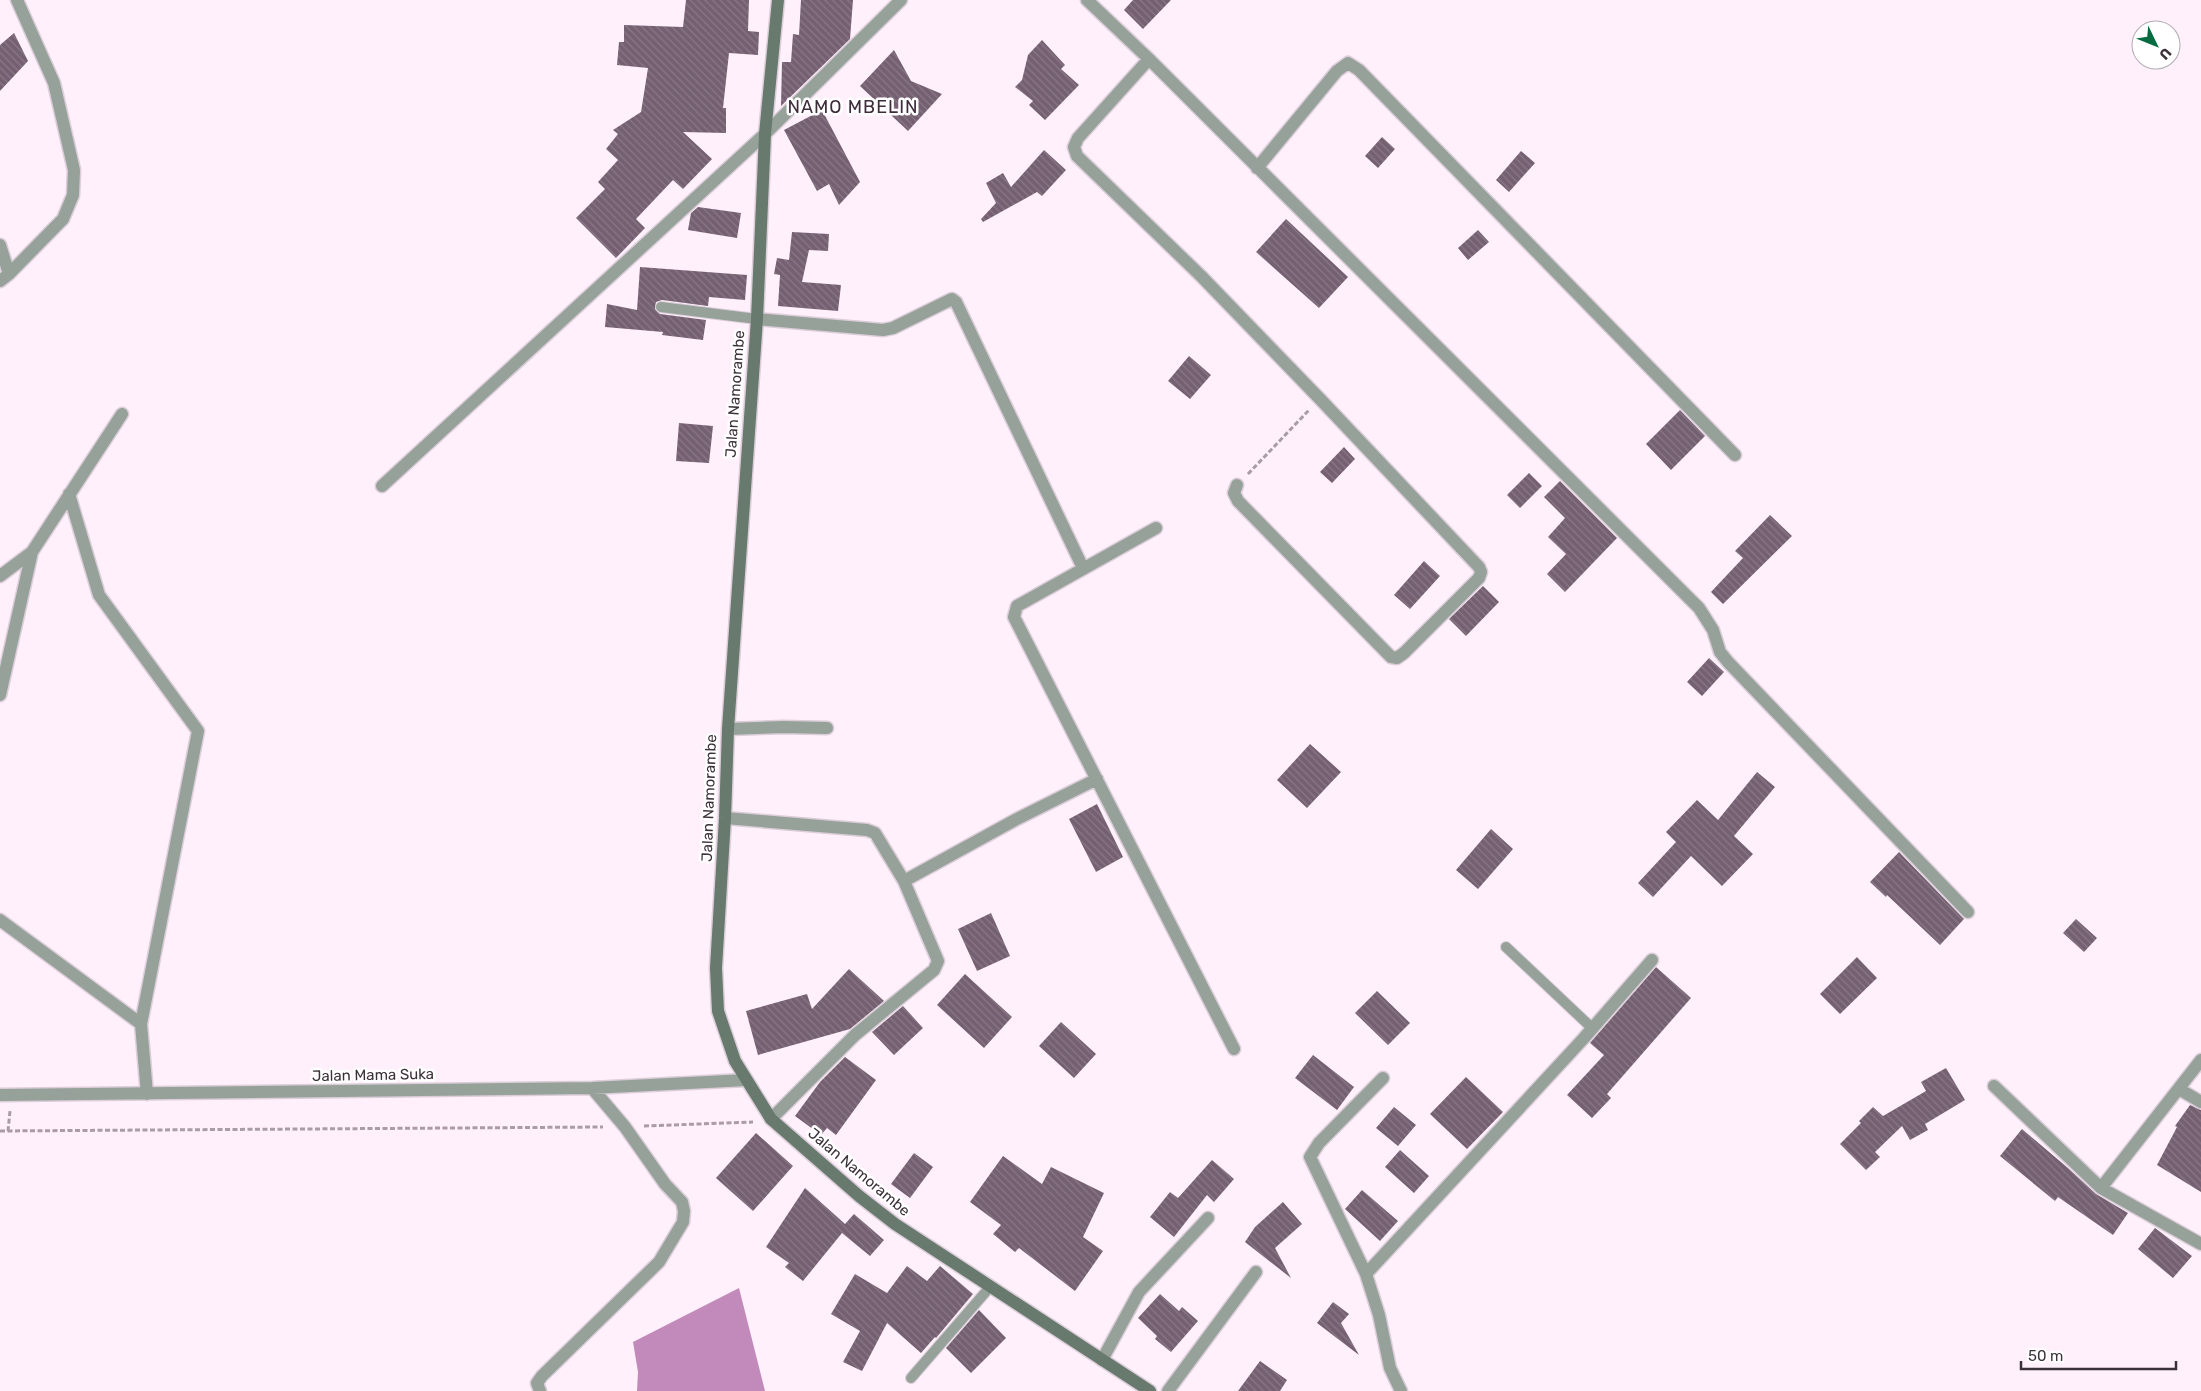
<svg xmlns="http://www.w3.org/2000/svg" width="2201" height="1391" font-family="Rubik,sans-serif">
<defs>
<pattern id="building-back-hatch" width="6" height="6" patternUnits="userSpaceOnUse" patternTransform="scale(1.25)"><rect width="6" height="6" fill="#756071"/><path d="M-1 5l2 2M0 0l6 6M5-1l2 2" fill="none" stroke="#897886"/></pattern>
</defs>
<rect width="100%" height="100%" fill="#fff0fc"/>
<path fill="#c28aba" d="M 739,1288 L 765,1391 L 637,1391 L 638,1372 L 633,1342 Z"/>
<path fill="url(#building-back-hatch)" d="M 686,0 L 749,0 L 748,31 L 759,32 L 758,55 L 729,53 L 723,108 L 726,108 L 726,133 L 683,132 L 712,159 L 683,189 L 673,180 L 636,219 L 645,228 L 616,258 L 576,218 L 605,189 L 598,182 L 618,160 L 606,149 L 618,134 L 613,130 L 641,112 L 648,68 L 617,65 L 619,42 L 624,42 L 624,25 L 683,27 Z
M 801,0 L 853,0 L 850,39 L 781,106 L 782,62 L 791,62 L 793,34 L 799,35 Z
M 1133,0 L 1171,0 L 1143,29 L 1124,10 Z
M 14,33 L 28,61 L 0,91 L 0,45 Z
M 1042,40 L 1065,65 L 1061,69 L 1079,85 L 1045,120 L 1029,105 L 1033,101 L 1015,87 L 1022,80 L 1028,55 Z
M 894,50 L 911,81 L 942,94 L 908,131 L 860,86 Z
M 822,110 L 860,182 L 839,205 L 829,184 L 817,191 L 784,130 Z
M 1382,137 L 1395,149 L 1378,168 L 1365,156 Z
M 1044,150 L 1066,170 L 1042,196 L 1037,192 L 983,222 L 981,219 L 996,203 L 986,183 L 1003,173 L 1011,187 Z
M 1521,151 L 1535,163 L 1509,192 L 1496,180 Z
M 698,207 L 741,213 L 737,238 L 688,230 L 691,213 Z
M 1286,219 L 1348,277 L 1319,308 L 1256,252 Z
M 1478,230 L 1489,242 L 1468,260 L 1458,248 Z
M 792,232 L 829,234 L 828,251 L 809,250 L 802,282 L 841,285 L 838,311 L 778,306 L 780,275 L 774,274 L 777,258 L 789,260 Z
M 640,267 L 747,275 L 745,300 L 709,297 L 708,306 L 662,300 L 656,302 L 655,309 L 660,314 L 706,320 L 703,340 L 662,335 L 663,332 L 605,327 L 607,304 L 637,310 Z
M 1189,356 L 1211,375 L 1190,399 L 1168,381 Z
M 1680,410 L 1705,436 L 1671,470 L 1646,444 Z
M 679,423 L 713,426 L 709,463 L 676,461 Z
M 1344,447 L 1355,459 L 1332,483 L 1320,472 Z
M 1529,473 L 1542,486 L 1520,508 L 1507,495 Z
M 1560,481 L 1617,538 L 1565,592 L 1547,574 L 1566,554 L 1548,537 L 1565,518 L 1544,497 Z
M 1770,515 L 1792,536 L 1723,604 L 1711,592 L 1743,558 L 1735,551 Z
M 1424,561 L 1440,576 L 1410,609 L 1394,595 Z
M 1483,586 L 1499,602 L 1466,636 L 1449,619 Z
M 1709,658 L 1724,672 L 1702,696 L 1687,682 Z
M 1310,744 L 1341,772 L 1307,808 L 1277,780 Z
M 1757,772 L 1775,787 L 1734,836 L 1753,854 L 1722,886 L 1691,856 L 1653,897 L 1638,883 L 1676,842 L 1666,832 L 1697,800 L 1718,820 Z
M 1097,804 L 1123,857 L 1096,872 L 1069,819 Z
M 1491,829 L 1513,849 L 1478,889 L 1456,870 Z
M 1899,852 L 1964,919 L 1940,945 L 1887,895 L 1886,897 L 1870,882 Z
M 991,913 L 1010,956 L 977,971 L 958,929 Z
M 2076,919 L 2097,938 L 2084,952 L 2063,933 Z
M 1857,957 L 1877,978 L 1840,1014 L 1820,994 Z
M 1656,967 L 1691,998 L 1607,1094 L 1611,1098 L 1592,1118 L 1567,1095 L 1604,1055 L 1590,1043 Z
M 849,969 L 884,1001 L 850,1029 L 758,1055 L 746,1011 L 807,994 L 812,1009 Z
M 965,974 L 1012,1017 L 984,1048 L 937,1005 Z
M 1377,991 L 1410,1023 L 1388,1045 L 1355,1013 Z
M 903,1006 L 923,1028 L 894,1055 L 872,1032 Z
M 1061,1022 L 1096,1054 L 1074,1078 L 1039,1046 Z
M 1313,1055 L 1354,1087 L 1337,1110 L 1295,1078 Z
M 845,1057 L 876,1080 L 836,1135 L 827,1128 L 821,1135 L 795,1116 L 820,1082 Z
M 1946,1068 L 1965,1100 L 1925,1124 L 1928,1130 L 1910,1140 L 1902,1126 L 1875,1152 L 1880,1157 L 1866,1170 L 1840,1144 L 1861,1123 L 1859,1121 L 1873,1107 L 1883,1116 L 1926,1091 L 1921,1082 Z
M 1466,1077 L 1503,1112 L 1467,1149 L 1430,1114 Z
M 2190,1105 L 2201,1110 L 2201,1192 L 2157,1165 L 2177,1127 L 2175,1126 Z
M 1394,1107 L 1416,1125 L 1398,1146 L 1376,1128 Z
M 2022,1129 L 2068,1168 L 2096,1194 L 2128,1213 L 2113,1235 L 2058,1197 L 2055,1201 L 2000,1156 Z
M 756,1133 L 793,1166 L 753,1211 L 716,1178 Z
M 1400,1150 L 1429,1176 L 1414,1193 L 1385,1167 Z
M 914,1153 L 933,1167 L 910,1198 L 891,1184 Z
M 1003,1156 L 1042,1184 L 1051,1167 L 1104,1193 L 1083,1237 L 1103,1251 L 1075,1291 L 1019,1248 L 1015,1252 L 993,1234 L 1001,1225 L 970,1202 Z
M 1212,1160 L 1234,1179 L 1214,1202 L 1207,1195 L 1174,1237 L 1150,1217 L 1170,1192 L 1178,1198 Z
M 805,1188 L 845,1224 L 854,1214 L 884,1240 L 870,1256 L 842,1233 L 803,1281 L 785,1267 L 789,1263 L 766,1247 Z
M 1362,1190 L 1398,1221 L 1380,1241 L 1345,1209 Z
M 1283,1202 L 1302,1224 L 1275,1248 L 1291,1278 L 1245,1242 L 1255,1227 Z
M 2155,1228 L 2192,1256 L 2173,1278 L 2138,1249 Z
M 907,1266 L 927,1281 L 940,1266 L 973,1294 L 936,1338 L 935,1337 L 921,1353 L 887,1323 L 862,1371 L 843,1362 L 860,1331 L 831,1314 L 855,1274 L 887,1293 Z
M 1160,1294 L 1179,1311 L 1182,1307 L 1198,1321 L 1171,1352 L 1155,1339 L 1157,1336 L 1138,1318 Z
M 1333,1302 L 1349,1314 L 1341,1323 L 1359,1355 L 1317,1323 Z
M 979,1310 L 1006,1338 L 971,1373 L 946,1348 Z
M 1260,1361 L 1287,1380 L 1280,1391 L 1238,1391 Z"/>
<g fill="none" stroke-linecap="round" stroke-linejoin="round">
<g stroke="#dcced9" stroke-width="12">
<path id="lane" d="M 661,307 L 757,319
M 1506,947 L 1592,1028
M 911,1378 L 990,1287"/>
</g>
<g stroke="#dcced9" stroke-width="15">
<path id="street" d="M 1087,0 L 1149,59 L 1699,608 L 1713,630 L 1720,652 L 1728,662 L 1968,912
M 1149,59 L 1078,138 L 1074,147 L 1077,156 L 1201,276 L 1320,399 L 1479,567 L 1481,572 L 1479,578 L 1404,653 L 1397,658 L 1391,657 L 1238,501 L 1234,493 L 1237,485
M 1257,168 L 1337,71 L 1348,63 L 1359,70 L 1735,455
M 0,245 L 9,274
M 0,281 L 9,274 L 63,219 L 73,195 L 74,170 L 54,83 L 17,0
M 757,319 L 883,330 L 893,328 L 952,299 L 956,302 L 1083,568
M 382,486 L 765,134 L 901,0
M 69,494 L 99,595 L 198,731 L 141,1024
M 1156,528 L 1017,606 L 1014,617 L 1234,1049
M 0,576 L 32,552
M 0,695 L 32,552 L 122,414
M 728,729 L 783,727 L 827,728
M 725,818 L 867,830 L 875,833 L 904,881 L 938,961 L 934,970 L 855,1035 L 771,1119
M 904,881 L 1015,820 L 1097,779
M 0,920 L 141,1024 L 147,1094
M 1994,1086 L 2101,1188 L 2201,1244
M 2179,1089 L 2201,1102
M 0,1095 L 592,1088 L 746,1080
M 2101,1188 L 2201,1060
M 1366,1274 L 1310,1157 L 1319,1143 L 1383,1078
M 1102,1360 L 1139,1292 L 1208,1218
M 540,1391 L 537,1383 L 542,1376 L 659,1262 L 683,1222 L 684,1211 L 682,1202 L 665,1184 L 625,1127 L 592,1088
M 1168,1391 L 1256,1272
M 1401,1391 L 1390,1368 L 1379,1315 L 1366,1274 L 1584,1038 L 1652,960"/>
</g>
<g stroke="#dcced9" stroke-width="15">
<path id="secondary" d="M 778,0 L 765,134 L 757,319 L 728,729 L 725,818 L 716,968 L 718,1011 L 735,1061 L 771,1119 L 859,1196 L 895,1224 L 1150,1391"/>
</g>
<path stroke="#a89ca6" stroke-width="3" stroke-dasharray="5 2.5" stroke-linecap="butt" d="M 1248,474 L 1309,410
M 644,1126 L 753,1122
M 0,1131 L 603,1127
M 8,1131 L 10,1111"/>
<use href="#lane" stroke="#96a19a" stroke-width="10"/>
<use href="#street" stroke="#96a19a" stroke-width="12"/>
<use href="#secondary" stroke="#68796e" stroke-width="12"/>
</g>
<g text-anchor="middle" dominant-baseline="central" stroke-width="5" stroke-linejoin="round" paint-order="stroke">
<g font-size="15" fill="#3b3239" stroke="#fff">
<text transform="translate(735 394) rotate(-86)">Jalan Namorambe</text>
<text transform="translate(709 798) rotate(-88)">Jalan Namorambe</text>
<text transform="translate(373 1075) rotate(-1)">Jalan Mama Suka</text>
<text transform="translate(859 1172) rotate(40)">Jalan Namorambe</text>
</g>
<g font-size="18" letter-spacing="1" fill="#3e2c3b" stroke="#fff">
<text x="853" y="107">NAMO MBELIN</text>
</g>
</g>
<g transform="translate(2156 45) rotate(133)"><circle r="24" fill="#ffffff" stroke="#b1adb0"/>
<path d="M0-4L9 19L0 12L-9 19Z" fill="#056b41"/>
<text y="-8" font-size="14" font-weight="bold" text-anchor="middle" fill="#3b3239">U</text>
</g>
<path d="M2021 1361v8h155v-8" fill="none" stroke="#3b3239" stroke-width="2.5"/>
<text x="2028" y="1361" font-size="15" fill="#3b3239" stroke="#ffffff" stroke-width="4" paint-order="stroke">50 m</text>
</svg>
